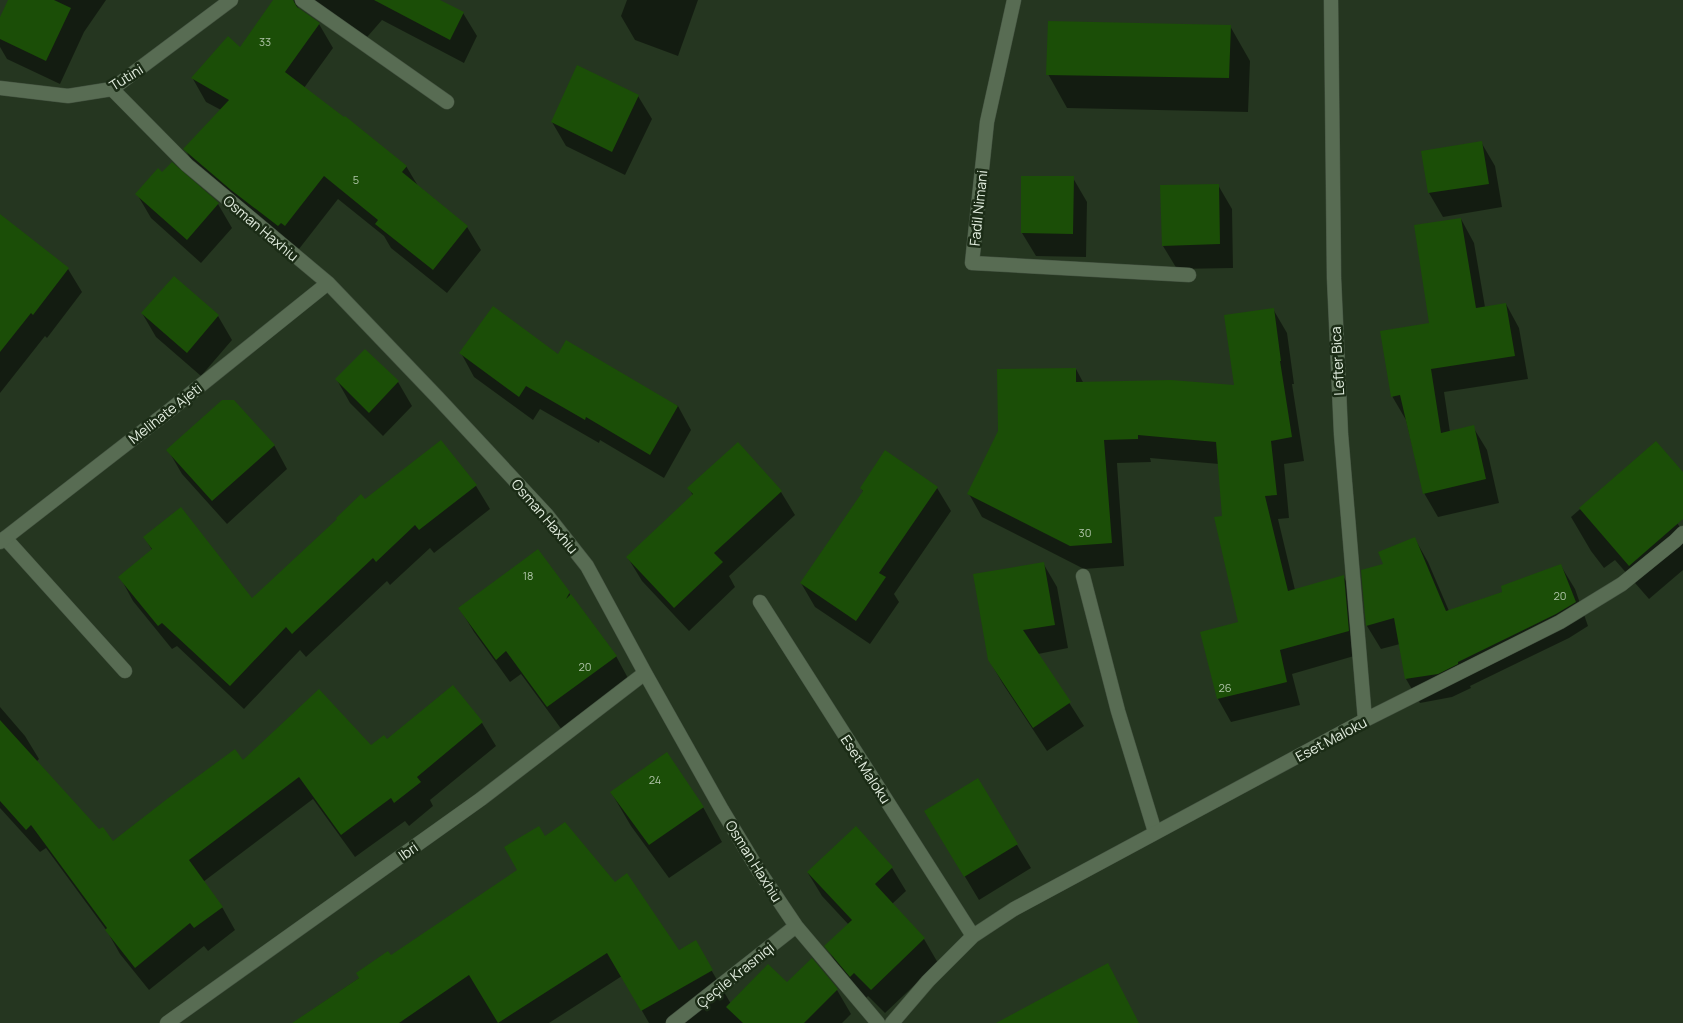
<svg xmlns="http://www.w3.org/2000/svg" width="1683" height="1023" font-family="Manrope,sans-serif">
<rect width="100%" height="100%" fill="#253620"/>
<path fill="#0007" d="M 9,0 L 106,0 L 84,32 L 60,84 L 7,59 L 0,47 L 0,20 Z
M 275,0 L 287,7 L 294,0 L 300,11 L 319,24 L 333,48 L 304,88 L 406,166 L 418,186 L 467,227 L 481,250 L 447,293 L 391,248 L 384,236 L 338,199 L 299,249 L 295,246 L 292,249 L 199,173 L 185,149 L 221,110 L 206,102 L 193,79 L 240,48 Z
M 305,0 L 437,0 L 463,13 L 477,36 L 464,63 L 382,20 L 361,44 Z
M 627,0 L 698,0 L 678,56 L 635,40 L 621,16 Z
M 1230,26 L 1250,61 L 1248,112 L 1067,108 L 1048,74 Z
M 638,96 L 652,119 L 625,175 L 566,146 L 552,122 Z
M 1481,142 L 1495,166 L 1502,207 L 1443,217 L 1429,193 Z
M 172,164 L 218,204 L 232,228 L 201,263 L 151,218 L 137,194 L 162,174 Z
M 1073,178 L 1087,202 L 1086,257 L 1036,256 L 1022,233 Z
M 1218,185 L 1232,209 L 1233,268 L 1177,269 L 1163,246 Z
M 1461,219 L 1474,243 L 1485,307 L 1506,304 L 1519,328 L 1528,379 L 1444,392 L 1450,432 L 1473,427 L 1487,450 L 1499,503 L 1438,517 L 1424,493 L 1406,420 L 1392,396 L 1431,324 Z
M 0,242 L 68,269 L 82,292 L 47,338 L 45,336 L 0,393 Z
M 174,277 L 218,316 L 232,340 L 201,376 L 156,337 L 142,313 Z
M 1273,309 L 1287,333 L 1294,384 L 1292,384 L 1304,461 L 1284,464 L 1289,518 L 1278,519 L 1295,590 L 1343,576 L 1357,599 L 1361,654 L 1292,674 L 1300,705 L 1231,722 L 1218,699 L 1240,623 L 1223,517 L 1219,464 L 1150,458 L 1151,462 L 1117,463 L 1124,566 L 1084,569 L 982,517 L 969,494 L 1076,369 L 1084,384 L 1235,386 Z
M 365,351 L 398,382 L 412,406 L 383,436 L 350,403 L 337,380 Z
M 461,353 L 559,356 L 678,406 L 691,430 L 664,478 L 600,440 L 599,443 L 540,409 L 533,420 L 474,377 Z
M 1656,443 L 1683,477 L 1683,512 L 1674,518 L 1683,532 L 1683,570 L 1649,599 L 1615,560 L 1604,568 L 1591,551 L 1571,517 Z
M 274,445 L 287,469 L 227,524 L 182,474 L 168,450 Z
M 476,486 L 490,509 L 434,553 L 430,548 L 390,585 L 387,581 L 306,657 L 300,650 L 244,709 L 177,646 L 172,649 L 133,601 L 120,577 L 152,550 L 145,538 L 252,600 L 365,501 Z
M 689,488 L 781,492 L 795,515 L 729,576 L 735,587 L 689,631 L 642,581 L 628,558 L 693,496 Z
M 861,488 L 937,488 L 951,511 L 894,594 L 899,602 L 870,644 L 815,607 L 801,583 L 864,493 Z
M 1415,539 L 1428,562 L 1449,611 L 1504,592 L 1561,566 L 1575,589 L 1588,626 L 1569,638 L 1470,686 L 1471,688 L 1452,697 L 1420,703 L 1406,679 L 1400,644 L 1381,649 L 1367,626 L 1363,571 L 1384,565 Z
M 1043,563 L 1057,587 L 1068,648 L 1038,654 L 1084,726 L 1047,751 L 1003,684 L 989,660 Z
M 569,593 L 616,656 L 629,680 L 562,730 L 521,674 L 510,682 L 474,632 L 460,609 Z
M 452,687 L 482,723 L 496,746 L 430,800 L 433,806 L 409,826 L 405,821 L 355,857 L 313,799 L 203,882 L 222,907 L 235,930 L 208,951 L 204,946 L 149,990 L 120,954 L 107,931 L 46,848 L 40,852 L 0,808 L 0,707 L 25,736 L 39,759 L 36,762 L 99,831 L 113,843 L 243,762 L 371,747 L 387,741 Z
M 611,792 L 703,807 L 722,842 L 669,878 L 631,826 Z
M 940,835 L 1017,845 L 1031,868 L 979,900 Z
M 545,838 L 615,884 L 678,951 L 695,942 L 731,1004 L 787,984 L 837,990 L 851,1014 L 842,1023 L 649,1023 L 622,976 L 549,1023 L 293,1023 L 519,870 Z
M 892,868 L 906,891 L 892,904 L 924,939 L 938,963 L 885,1013 L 868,996 L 865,999 L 840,970 L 826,946 L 849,925 L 822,896 L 808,873 Z"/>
<path fill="#1b4e07" d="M 8,0 L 54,0 L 71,8 L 46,61 L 0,39 L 0,17 Z
M 273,0 L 293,0 L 297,7 L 320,23 L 285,72 L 344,117 L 345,116 L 407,166 L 402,172 L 468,226 L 433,270 L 375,224 L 378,220 L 324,176 L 285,226 L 281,223 L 278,226 L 231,190 L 183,149 L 229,100 L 191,78 L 228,36 L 240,47 Z
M 374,0 L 440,0 L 464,12 L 450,40 Z
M 1048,21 L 1231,25 L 1229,78 L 1046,75 Z
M 577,65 L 639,95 L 612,152 L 551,122 Z
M 1482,141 L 1489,184 L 1428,193 L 1421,151 Z
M 172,162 L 219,203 L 187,240 L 135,194 L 158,168 L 162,172 Z
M 1021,176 L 1074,176 L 1073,234 L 1021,233 Z
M 1219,184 L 1220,244 L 1162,246 L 1160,185 Z
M 0,214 L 69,268 L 33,315 L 31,313 L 0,352 Z
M 1461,218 L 1476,308 L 1506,303 L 1515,356 L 1431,369 L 1441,433 L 1474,425 L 1486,479 L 1423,494 L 1400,395 L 1391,397 L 1380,331 L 1429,323 L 1414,225 Z
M 174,276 L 219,315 L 187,353 L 141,313 Z
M 493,306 L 558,354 L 566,340 L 678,406 L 650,455 L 586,417 L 585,420 L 526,386 L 519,397 L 459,353 Z
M 1274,308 L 1281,361 L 1280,361 L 1292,437 L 1271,441 L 1277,495 L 1265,496 L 1288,591 L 1344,575 L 1349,631 L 1280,650 L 1287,682 L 1217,699 L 1200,632 L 1238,622 L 1214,517 L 1222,516 L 1216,442 L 1138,435 L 1138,439 L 1104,440 L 1112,543 L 1070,546 L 967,494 L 998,431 L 997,369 L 1076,368 L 1076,382 L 1171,380 L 1234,385 L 1224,315 Z
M 365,349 L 399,381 L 369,413 L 335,379 Z
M 222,400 L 234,400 L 275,445 L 212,501 L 166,450 Z
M 441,440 L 477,485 L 419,530 L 415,525 L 376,562 L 373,558 L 292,634 L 286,627 L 230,686 L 162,623 L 158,626 L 118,577 L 152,549 L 143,537 L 181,507 L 252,598 L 337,519 L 336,518 L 361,494 L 365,499 Z
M 1656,441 L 1683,472 L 1683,519 L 1629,566 L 1579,508 Z
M 738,442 L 782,491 L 714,553 L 723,562 L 674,608 L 626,557 L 693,494 L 687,488 Z
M 885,450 L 938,487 L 879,573 L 886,577 L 856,621 L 800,583 L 863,491 L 860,488 Z
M 1415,537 L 1446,611 L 1502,592 L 1501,586 L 1561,564 L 1576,602 L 1556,614 L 1458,662 L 1458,664 L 1438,674 L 1405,679 L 1394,618 L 1366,626 L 1361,570 L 1383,564 L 1378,552 Z
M 538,549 L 570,592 L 566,599 L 571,594 L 617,656 L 547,707 L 506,651 L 496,660 L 458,608 Z
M 1044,562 L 1055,625 L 1023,630 L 1071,702 L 1033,728 L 988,660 L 973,574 Z
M 453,685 L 483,722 L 417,777 L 421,782 L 394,803 L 391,798 L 341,835 L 299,777 L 189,860 L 223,907 L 194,928 L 190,923 L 135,968 L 105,930 L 107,928 L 31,825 L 26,830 L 0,801 L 0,720 L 99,829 L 103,827 L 113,841 L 167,799 L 235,749 L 243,760 L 319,689 L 371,745 L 384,735 L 387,739 Z
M 667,752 L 704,807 L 649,845 L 610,792 Z
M 978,778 L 1018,844 L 964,877 L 924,811 Z
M 565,822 L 615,882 L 627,873 L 679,950 L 696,940 L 713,970 L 641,1011 L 607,953 L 498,1023 L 469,975 L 399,1023 L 292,1023 L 359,978 L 356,973 L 388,951 L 391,955 L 517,870 L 504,847 L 539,826 L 545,836 Z
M 856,826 L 893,867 L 875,884 L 925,938 L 871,990 L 854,973 L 850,977 L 824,946 L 852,920 L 807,872 Z
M 812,958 L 838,989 L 804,1023 L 743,1023 L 726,1007 L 768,964 L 787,982 Z
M 1108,963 L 1139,1023 L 996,1023 L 1050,994 Z"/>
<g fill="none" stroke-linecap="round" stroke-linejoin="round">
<g stroke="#445341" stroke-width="15">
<path id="service" d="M 302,0 L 447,102
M 5,538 L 125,671
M 1083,576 L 1118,711 L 1155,832"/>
</g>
<g stroke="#445341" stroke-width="15">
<path id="minor" d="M 1014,0 L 987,122 L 972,263 L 1189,275
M 1331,0 L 1334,278 L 1341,434 L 1365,720
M 0,88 L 68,96 L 112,89 L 231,0
M 112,89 L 187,165 L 328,283 L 438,398 L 546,514 L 587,566 L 645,673 L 722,810 L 759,871 L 796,926 L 878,1023
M 0,542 L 170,410 L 328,283
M 760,602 L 973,936
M 167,1023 L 481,799 L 645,673
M 673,1023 L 796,926
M 892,1023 L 928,981 L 973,936 L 1014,909 L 1365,720 L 1560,622 L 1622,584 L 1675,541 L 1683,533"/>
</g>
<use href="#service" stroke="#586c53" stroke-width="14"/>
<use href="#minor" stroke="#586c53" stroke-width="14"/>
</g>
<g text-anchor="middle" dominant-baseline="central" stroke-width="5" stroke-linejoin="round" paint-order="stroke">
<g font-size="11" fill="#b0c5a9">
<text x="265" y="41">33</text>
<text x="356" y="179">5</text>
<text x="1085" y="532">30</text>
<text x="528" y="575">18</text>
<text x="1560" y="595">20</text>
<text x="585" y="666">20</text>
<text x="1225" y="687">26</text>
<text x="655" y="779">24</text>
</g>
<g font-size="14" fill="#e2eddf" stroke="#1b2c16">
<text transform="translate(126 77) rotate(-32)">Tutini</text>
<text transform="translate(978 208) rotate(-84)">Fadil Nimani</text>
<text transform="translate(261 228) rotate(40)">Osman Haxhiu</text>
<text transform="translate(1337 361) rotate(-93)">Lefter Bica</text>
<text transform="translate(165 413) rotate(-38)">Melihate Ajeti</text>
<text transform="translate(545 516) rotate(49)">Osman Haxhiu</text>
<text transform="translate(1331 739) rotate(-28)">Eset Maloku</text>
<text transform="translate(866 769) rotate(57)">Eset Maloku</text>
<text transform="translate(408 851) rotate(-35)">Ibri</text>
<text transform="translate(754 861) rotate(58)">Osman Haxhiu</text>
<text transform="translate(735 975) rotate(-39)">Çeçile Krasniqi</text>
</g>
</g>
</svg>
